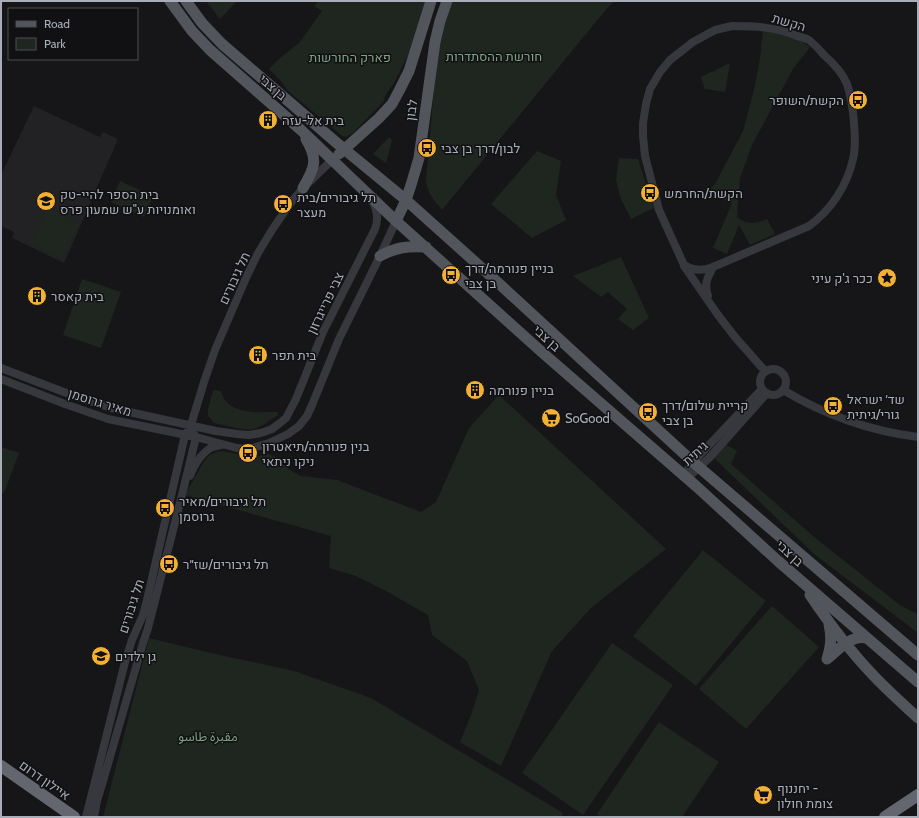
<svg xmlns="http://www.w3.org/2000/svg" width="919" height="818" font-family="Cabin,'Noto Sans Arabic',Heebo,sans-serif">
<rect width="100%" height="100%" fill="#161618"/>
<path fill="#222225" d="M 34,106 L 100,137 L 103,132 L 118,139 L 64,263 L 12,238 L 14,232 L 1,226 L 1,175 Z"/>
<path fill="#1e261f" d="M 206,1 L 237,1 L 220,19 Z
M 319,1 L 426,1 L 411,48 L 405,61 L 394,83 L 385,96 L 384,101 L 354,132 L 346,137 L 342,136 L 287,90 L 282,82 L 269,69 L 279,59 L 299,43 L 322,11 L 314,6 Z
M 451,1 L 614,1 L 599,18 L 442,210 C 434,200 427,193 426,180 L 436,65 L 436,50 Z
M 763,30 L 778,32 L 803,42 L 810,47 L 793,69 L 752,145 L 740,178 L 737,217 C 746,225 757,224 767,219 L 775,234 L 750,245 L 739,225 L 727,254 L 713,248 L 732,203 L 707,192 L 715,184 L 743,131 L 754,90 L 760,58 Z
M 730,63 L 725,92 L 705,89 L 701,77 Z
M 389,137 L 392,140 L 386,163 L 373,154 Z
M 537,151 L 561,161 L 556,195 L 566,220 L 532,238 L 491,204 Z
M 619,158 L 638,159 L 654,208 L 631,219 L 621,199 L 616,180 Z
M 120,181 L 153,196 L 144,217 L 111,202 Z
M 48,207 L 80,223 L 62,259 L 30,244 Z
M 621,257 L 649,318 L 633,330 L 618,319 L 627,309 L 608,292 L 601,297 L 573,276 Z
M 82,279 L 121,292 L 101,348 L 63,335 Z
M 213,390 L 221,391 C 222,394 223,397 225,400 C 236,415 261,412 277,412 L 278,413 L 278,415 C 270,420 262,427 253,429 C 243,431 224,425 214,423 L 208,416 L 208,410 Z
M 499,395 L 666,549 L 592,607 L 552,651 L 501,766 L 460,742 L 471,715 L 479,690 L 467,661 L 432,635 L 428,615 L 384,590 L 356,576 L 329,568 L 331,536 L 185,495 L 203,463 L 208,456 L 216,452 L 223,451 L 252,457 L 268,454 L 274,456 L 290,470 L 301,476 L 337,480 L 421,512 L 436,502 L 469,428 Z
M 725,444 L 737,451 L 731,464 L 813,536 L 901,606 L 918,614 L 918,633 L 814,554 L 713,457 Z
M 1,447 L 19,453 L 4,493 L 1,492 Z
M 703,550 L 766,601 L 696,686 L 633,636 Z
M 772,606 L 819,647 L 746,729 L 699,689 Z
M 149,638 L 211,653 L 294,671 L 371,698 L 563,813 L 561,817 L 103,817 Z
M 612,643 L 673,685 L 583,815 L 522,773 Z
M 659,722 L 719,762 L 682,817 L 601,817 L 597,814 Z"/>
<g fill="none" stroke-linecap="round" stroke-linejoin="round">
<path stroke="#37383d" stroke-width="8" d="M 732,26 C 754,26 776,27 797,36 C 801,37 805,38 809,40 C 814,44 820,50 824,55 C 832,62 843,74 847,84 C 851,96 853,109 854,123 C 855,134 856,147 853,159 C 847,186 831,210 809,226 L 713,267 C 702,271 694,271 684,265 L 659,210 L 645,156 L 643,136 L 643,123 L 646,104 L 650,89 L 660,72 L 670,60 L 693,42 L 715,30 Z
M 684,266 L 718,315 L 735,337 L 765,371
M 708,296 C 704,283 707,279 713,267
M 1,368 L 69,394 L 111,408 L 216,431 L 237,434 L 249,435 L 261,433 L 272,429 L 280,423 L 286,418 L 296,399 L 323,332 L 375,229 C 379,218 377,208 371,199
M760 382a13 13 0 1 1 26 0a13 13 0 1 1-26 0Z
M 1,379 L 65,404 L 108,419 L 196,437 L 237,448 L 249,449 L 269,443 L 288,434 L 299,426 L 307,416 L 312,405 L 339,339 L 380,256 L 396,221
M 783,390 C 825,415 869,431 918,437
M 190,476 C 193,467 200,455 209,449 C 212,447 217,446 221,445
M 686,477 L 688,469 L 693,462 L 762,389
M 686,477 L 693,473 L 710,457 L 767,393
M 86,817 L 125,662 L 132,640 L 143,615 L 147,600 L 185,435 L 191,425 L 204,382 L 215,350 L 246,278 L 258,253 L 272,230 L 289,205 L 303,188 L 332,160
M 94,817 L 97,801 L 103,781 L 143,643 L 148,628 L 181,499 L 196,437 L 194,434"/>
<path stroke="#53555c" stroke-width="11" d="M 170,1 L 192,31 L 210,50 L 301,130 L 396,221 L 544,354 L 696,486 L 778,561 L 918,682
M 186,1 L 202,23 L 222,44 L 338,144 L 406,200 L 494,279 L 693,462 L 918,655
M 339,154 L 379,118 L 392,104 L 399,91 L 409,71 L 431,1
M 303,188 C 314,169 319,160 306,139
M 396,221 L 406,200 L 411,185 L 419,158 L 435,42 L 440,21 L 447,1
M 380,256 C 397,247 407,246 426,247
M 810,595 C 829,623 850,651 873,675 C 887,690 903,704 918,718
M 827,659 C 838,650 851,635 866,638
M 827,659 C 831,646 832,638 829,624"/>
<path stroke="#63666e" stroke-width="12" d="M 1,766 L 74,817
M 885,817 L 918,795"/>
</g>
<defs>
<g id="bus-disc" transform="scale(1)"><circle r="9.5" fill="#f2b134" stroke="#111113"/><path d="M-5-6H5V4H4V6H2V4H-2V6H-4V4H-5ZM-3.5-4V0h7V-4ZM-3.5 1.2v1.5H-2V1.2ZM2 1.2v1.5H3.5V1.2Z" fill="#111"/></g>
<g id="building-disc" transform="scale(1)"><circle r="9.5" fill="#f2b134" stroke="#111113"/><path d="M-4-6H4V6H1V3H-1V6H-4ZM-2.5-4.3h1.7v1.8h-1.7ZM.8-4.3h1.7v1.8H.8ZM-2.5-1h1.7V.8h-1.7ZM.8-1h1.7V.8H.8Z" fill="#111"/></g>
<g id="school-disc" transform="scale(1)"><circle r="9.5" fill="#f2b134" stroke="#111113"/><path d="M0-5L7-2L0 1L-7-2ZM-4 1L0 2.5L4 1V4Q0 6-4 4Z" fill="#111"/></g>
<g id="sight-disc" transform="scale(1)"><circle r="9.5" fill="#f2b134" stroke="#111113"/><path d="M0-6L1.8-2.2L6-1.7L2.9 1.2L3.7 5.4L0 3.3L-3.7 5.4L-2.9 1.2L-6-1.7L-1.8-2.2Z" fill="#111"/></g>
<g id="supermarket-disc" transform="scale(1)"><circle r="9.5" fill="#f2b134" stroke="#111113"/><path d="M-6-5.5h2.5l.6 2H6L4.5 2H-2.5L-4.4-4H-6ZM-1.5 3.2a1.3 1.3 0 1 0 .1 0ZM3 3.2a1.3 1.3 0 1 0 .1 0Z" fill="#111"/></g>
</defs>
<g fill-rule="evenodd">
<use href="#bus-disc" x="858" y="100"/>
<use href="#building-disc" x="268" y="120"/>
<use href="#bus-disc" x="427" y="148"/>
<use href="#bus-disc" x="650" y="193"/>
<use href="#school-disc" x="46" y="201"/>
<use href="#bus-disc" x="283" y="204"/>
<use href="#bus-disc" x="451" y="275"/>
<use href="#sight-disc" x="887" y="278"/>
<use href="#building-disc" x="37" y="296"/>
<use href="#building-disc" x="258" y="355"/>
<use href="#building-disc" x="475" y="390"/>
<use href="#bus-disc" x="833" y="406"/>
<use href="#bus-disc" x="648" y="412"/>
<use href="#supermarket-disc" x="551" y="418"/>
<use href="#bus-disc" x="248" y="453"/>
<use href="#bus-disc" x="165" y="508"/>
<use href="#bus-disc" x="169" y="564"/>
<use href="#school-disc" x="101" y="656"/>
<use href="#supermarket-disc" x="763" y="795"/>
</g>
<g text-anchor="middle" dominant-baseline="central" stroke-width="3" stroke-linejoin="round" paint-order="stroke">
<g font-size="13" fill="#a8adb8" stroke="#111113">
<text transform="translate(789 22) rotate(16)">הקשת</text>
<text transform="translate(273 87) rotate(41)">בן צבי</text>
<text transform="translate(411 110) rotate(-82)">לבון</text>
<text transform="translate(234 278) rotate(-65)">תל גיבורים</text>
<text transform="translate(325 303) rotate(-64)">צבי פרייגרזון</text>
<text transform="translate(547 338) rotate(42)">בן צבי</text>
<text transform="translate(100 402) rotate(17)">מאיר גרוסמן</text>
<text transform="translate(695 453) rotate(-43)">גיתית</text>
<text transform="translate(790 553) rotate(42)">בן צבי</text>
<text transform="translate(131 606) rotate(-72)">תל גיבורים</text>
<text transform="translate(45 780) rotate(35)">איילון דרום</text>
</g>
<g font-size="13" fill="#7fa381" stroke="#111113">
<text x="494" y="56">חורשת ההסתדרות</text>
<text x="350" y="57">פארק החורשות</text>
<text x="208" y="736">مقبرة طاسو</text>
</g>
<g font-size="13" fill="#a8adb8" stroke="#111113" text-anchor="start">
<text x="844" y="100" text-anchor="end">הקשת/השופר</text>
<text x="282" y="120">בית אל-עזה</text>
<text x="441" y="148">לבון/דרך בן צבי</text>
<text x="664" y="193">הקשת/החרמש</text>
<text x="60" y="194">בית הספר להיי-טק<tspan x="60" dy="15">ואומנויות ע"ש שמעון פרס</tspan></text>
<text x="297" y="197">תל גיבורים/בית<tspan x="297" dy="15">מעצר</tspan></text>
<text x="465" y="268">בניין פנורמה/דרך<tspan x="465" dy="15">בן צבי</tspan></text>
<text x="873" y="278" text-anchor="end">ככר ג'ק עיני</text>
<text x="51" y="296">בית קאסר</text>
<text x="272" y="355">בית תפר</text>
<text x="489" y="390">בניין פנורמה</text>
<text x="847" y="399">שד׳ ישראל<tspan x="847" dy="15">גורי/גיתית</tspan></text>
<text x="662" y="405">קריית שלום/דרך<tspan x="662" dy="15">בן צבי</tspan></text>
<text x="565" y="418">SoGood</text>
<text x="262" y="446">בנין פנורמה/תיאטרון<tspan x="262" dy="15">ניקו ניתאי</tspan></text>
<text x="179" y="501">תל גיבורים/מאיר<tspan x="179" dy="15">גרוסמן</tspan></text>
<text x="183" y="564">תל גיבורים/שז״ר</text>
<text x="115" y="656">גן ילדים</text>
<text x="777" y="788">יחננוף -<tspan x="777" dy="15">צומת חולון</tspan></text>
</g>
</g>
<rect width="919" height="818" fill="none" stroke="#a8adb8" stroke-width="4"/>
<rect x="8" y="8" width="130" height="52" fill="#111113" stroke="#4d4f55"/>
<rect x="16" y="21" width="20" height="6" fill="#53555c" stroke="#4d4f55"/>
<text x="44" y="28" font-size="12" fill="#a8adb8">Road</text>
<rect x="16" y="38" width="20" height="12" fill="#1e261f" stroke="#4d4f55"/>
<text x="44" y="48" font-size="12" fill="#a8adb8">Park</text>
</svg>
